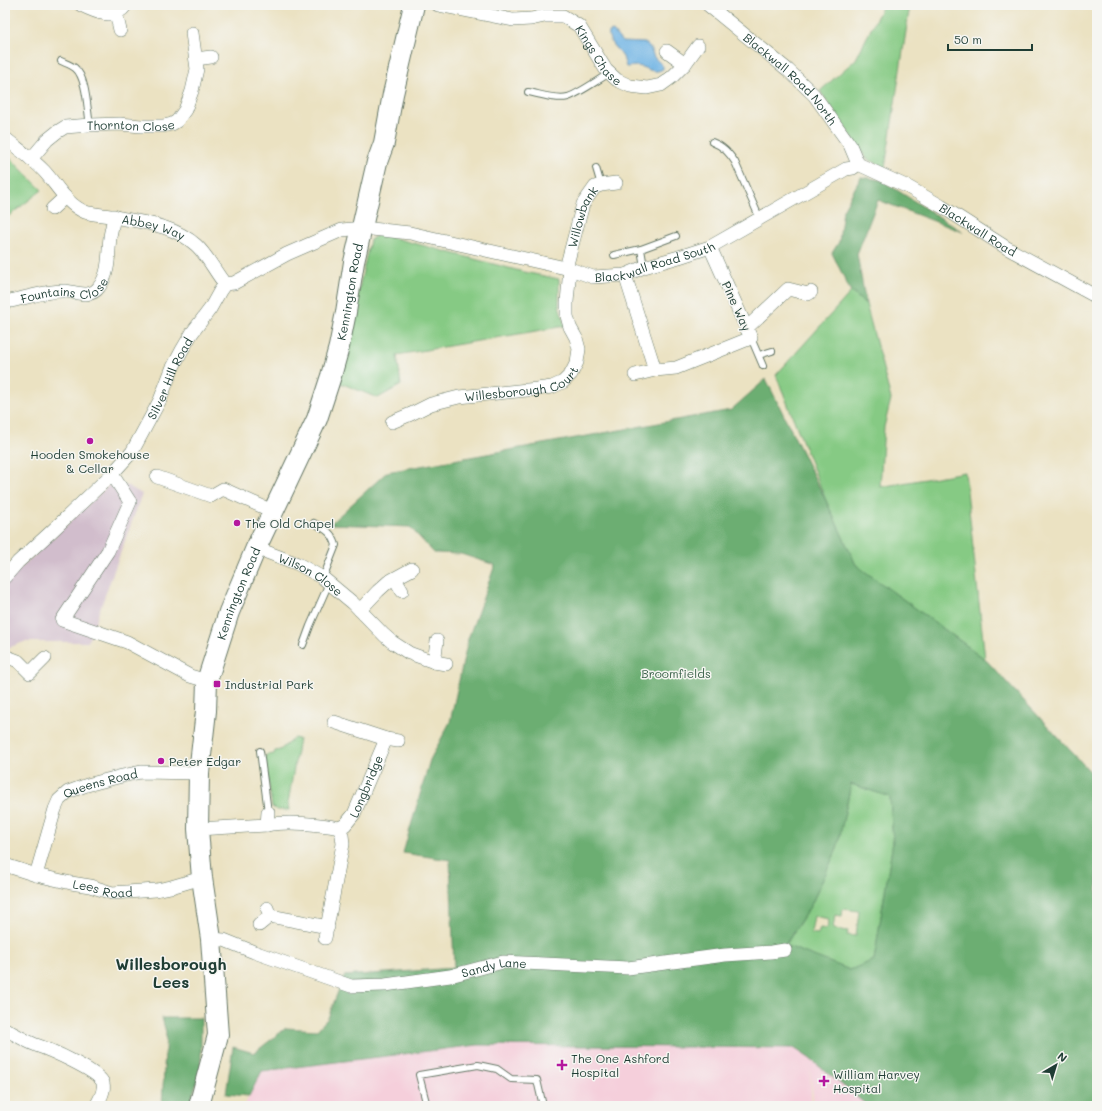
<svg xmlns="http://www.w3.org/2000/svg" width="1102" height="1111" font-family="Mali,sans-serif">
<rect width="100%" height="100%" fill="#f6f6f2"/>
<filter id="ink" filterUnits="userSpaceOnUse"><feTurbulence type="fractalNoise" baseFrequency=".025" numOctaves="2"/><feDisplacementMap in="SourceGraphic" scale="8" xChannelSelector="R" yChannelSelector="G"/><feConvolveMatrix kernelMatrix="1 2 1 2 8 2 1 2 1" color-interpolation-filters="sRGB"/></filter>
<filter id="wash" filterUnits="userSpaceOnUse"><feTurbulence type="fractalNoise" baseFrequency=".012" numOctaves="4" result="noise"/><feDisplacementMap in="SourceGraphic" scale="16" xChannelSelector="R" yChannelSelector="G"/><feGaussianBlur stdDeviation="0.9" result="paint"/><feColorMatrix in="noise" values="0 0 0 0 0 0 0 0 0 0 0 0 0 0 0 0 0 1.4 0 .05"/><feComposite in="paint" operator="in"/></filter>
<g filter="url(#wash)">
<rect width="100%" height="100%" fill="#ebe2c2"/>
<path fill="#f5cfdb" d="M 725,1033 L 794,1048 L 809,1058 L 868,1106 L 814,1106 L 810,1069 L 812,1106 L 244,1106 L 262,1071 L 478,1045 Z"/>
<path fill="#d1bdcc" d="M 110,484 L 128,486 L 142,494 L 88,642 L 24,642 L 5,649 L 5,583 Z"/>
<path fill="#86ca84" stroke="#52845c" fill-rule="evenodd" d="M 883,5 L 910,5 L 885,168 L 866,158 L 820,91 L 856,59 Z
M 5,153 L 42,190 L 5,219 Z
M 379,234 L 524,272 L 559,279 L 559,305 L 565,326 L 397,355 L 401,385 L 378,398 L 338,382 L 370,240 Z
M 851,292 L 866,304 L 891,399 L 884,427 L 880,487 L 965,472 L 985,659 L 856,565 L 827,503 L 776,375 Z
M 294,738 L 299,739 L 288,803 L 289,810 L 277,810 L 272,807 L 265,759 L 266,755 L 274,754 L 275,751 L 280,750 Z
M 851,784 L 890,797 L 893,842 L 874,960 L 850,970 L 785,946 L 811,905 L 837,849 ZM 843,909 L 859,911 L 856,936 L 847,935 L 848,931 L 833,929 L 835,915 L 842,916 ZM 814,916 L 829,919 L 827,929 L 820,928 L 818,934 L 811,933 Z"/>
<path fill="#6cae72" stroke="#467653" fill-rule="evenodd" d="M 861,177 L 881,180 L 963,232 L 878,200 L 857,254 L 866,304 L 851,292 L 832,253 L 839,242 L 843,210 Z
M 766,379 L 827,503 L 856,565 L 985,659 L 1097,779 L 1097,1106 L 868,1106 L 809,1058 L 794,1048 L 478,1045 L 262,1071 L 249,1096 L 226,1094 L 233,1047 L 254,1053 L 286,1028 L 317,1030 L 328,1018 L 344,976 L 454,968 L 450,860 L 403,853 L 430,760 L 450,722 L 468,639 L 495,565 L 461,554 L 434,553 L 410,527 L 330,524 L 387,472 L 731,410 ZM 851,784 L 890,797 L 893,842 L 874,960 L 850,970 L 785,945 L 811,905 L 837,849 Z
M 162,1018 L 201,1018 L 201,1069 L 189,1106 L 162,1106 L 166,1032 Z"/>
<path fill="#6eb3e4" stroke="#46788c" d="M 613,31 L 622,42 L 645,43 L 649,46 L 654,57 L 663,66 L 663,69 C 654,75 646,67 637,66 C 633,66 630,67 626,67 C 625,64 624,60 623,57 C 618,49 607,43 609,32 Z"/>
</g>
<g filter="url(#ink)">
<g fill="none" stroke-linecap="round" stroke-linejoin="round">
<g stroke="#676" stroke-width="8">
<path id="lane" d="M 61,61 C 65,63 71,65 75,68 C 87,78 87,110 90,125
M 528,92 C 540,94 556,100 568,97 C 580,93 599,79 610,73
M 712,142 C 723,146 729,153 735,162 L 760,219
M 596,168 L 601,185
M 641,249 L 644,267
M 614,255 L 641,249 L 676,236
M 751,338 L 763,366
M 759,355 L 772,351
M 314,523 C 325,529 332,532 336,545 L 323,578
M 303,645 L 310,626 L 329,583
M 260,751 L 268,812
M 427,1106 L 419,1075 L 478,1065 L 497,1069 L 511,1079 L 537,1080 L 543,1106"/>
</g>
<g stroke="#676" stroke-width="14">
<g id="street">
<path d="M 81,5 C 95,12 115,21 126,5"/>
<path id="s1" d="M 438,5 L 513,20 L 531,19 L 545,16 L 563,16 L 579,26 L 606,70 L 617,80 L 630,86 L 647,88 L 661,85 L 672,77 L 685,64 L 698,46"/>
<path id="s2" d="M 708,5 L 788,70 L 814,95 L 850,145 L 858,164"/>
<path d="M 116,13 L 120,30"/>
<path d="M 667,51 L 685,64"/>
<path d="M 196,59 L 211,57"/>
<path id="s3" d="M 5,138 C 18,149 33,159 44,171 C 57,185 66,204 85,212 C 94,215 110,215 120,218 C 147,223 175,226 196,245 C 208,256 215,272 225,284"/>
<path id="s4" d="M 31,159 L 47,140 L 57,132 L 65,127 L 90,125 L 120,124 L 141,126 L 163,126 L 172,124 L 177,121 L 185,110 L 192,91 L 197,69 L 192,33"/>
<path id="s5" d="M 858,164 L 908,187 L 941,206 L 1007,248 L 1097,297"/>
<path d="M 52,209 L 65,197"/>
<path id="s6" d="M 566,268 L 583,204 L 595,187 L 601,185 L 616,183"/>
<path d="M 625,275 L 655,370"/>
<path id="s7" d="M 5,302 C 24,299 46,290 65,291 C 75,292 91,299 99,287 C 110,273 108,254 110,237 C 111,230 113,223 114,216"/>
<path d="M 746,328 L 751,324 L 788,289 L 808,294 L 811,292"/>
<path d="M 635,375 L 655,370 L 676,368 L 751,338 L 710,247"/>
<path id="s8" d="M 392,422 L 411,414 L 431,404 L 459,397 L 537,389 L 552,387 L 563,382 L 571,374 L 577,362 L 579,349 L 576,338 L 570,327 L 567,316 L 567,302 L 570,269"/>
<path d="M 112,474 L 130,502 L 108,551 L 62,620 L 127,642 L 190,676 L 207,681"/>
<path d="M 157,477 L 211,496 L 223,489 L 272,511"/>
<path id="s9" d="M 256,548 L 298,564 L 323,578 L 353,603 L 384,635 L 392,642 L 409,653 L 434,662 L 446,664"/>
<path id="s10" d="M 5,577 L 18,562 L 52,531 L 112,474 L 132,452 L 160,400 L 172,369 L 182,350 L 192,333 L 210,309 L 220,291 L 225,284 L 234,283 L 287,254 L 342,230 L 362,228 L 410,233 L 570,269 L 593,277 L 625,275 L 644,267 L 679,257 L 710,247 L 846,169 L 853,168 L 858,164"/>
<path d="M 395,579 L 402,591"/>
<path d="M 360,610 L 378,591 L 388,582 L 412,569"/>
<path d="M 5,656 L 18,661 L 30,673 L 45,658"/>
<path d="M 434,662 L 437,641"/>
<path d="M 334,722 L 386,739 L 398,741"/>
<path d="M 267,825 L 268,812"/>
<path id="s11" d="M 339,828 L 345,825 L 354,814 L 386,739"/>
<path d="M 198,829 L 267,825 C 286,821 320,824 339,828 L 342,835 L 343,844 L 325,938"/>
<path id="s12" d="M 5,865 L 36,875 L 71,883 L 90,886 L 112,893 L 156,890 L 171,887 L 202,878"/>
<path id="s13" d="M 36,875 L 55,809 L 59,800 L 68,792 L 87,785 L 122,776 L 141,772 L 199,773"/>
<path d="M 270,916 L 328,927"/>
<path d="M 259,925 L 270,916 L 267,908"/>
<path id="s14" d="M 211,939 L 224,940 L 254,952 L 351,986 L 385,985 L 450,976 L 503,962 L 628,968 L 725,955 L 771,952 L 785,950"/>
<path d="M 5,1029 C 15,1034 25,1041 36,1045 C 48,1049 99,1071 103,1083 C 105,1091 100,1099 96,1106"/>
</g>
</g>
<g stroke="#676" stroke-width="22">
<g id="primary">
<path id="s15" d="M 199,1106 L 218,1035 L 211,939 L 202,878 L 198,829 L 199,773 L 206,711 L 207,681 L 229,612 L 256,548 L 317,419 L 331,376 L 339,347 L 346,312 L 354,262 L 377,162 L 384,143 L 393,94 L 414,5"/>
</g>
</g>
<use href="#lane" stroke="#fff" stroke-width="6"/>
<use href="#street" stroke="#fff" stroke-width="13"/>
<use href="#primary" stroke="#fff" stroke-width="20"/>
</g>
</g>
<g fill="#b5179e" stroke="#f6f6f2" stroke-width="1.5">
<circle cx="90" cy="441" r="4"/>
<circle cx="237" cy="523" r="4"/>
<rect x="213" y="680" width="8" height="8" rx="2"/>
<circle cx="161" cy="761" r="4"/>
<path d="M560 1059h4v4h4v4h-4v4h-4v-4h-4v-4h4z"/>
<path d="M822 1075h4v4h4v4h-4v4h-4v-4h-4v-4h4z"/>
</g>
<g text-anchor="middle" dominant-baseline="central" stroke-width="3" stroke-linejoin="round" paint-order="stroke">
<g font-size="12" fill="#1f3d34" stroke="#f6f6f2">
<text stroke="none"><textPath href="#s1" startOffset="181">Kings Chase</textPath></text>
<text stroke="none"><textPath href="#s2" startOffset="111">Blackwall Road North</textPath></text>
<text stroke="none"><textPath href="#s4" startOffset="113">Thornton Close</textPath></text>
<text stroke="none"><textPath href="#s6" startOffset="54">Willowbank</textPath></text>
<text stroke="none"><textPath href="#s3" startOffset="180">Abbey Way</textPath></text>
<text stroke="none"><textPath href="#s5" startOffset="137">Blackwall Road</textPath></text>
<text stroke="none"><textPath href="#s10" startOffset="821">Blackwall Road South</textPath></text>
<text stroke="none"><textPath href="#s7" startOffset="62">Fountains Close</textPath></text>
<text stroke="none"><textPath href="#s15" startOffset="845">Kennington Road</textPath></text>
<text transform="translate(737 306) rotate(66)">Pine Way</text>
<text stroke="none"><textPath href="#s10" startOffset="261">Silver Hill Road</textPath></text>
<text stroke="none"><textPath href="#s8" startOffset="137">Willesborough Court</textPath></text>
<text stroke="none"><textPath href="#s9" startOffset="61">Wilson Close</textPath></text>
<text stroke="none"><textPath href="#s15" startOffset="522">Kennington Road</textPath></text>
<text stroke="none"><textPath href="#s13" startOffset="124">Queens Road</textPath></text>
<text stroke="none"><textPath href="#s11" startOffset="51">Longbridge</textPath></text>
<text stroke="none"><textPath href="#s12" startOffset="101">Lees Road</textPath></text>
<text stroke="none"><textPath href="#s14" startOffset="293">Sandy Lane</textPath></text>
</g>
<g font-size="12" fill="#1f3d34" stroke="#f6f6f2" text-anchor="start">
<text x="90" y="454" text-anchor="middle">Hooden Smokehouse<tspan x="90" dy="14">&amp; Cellar</tspan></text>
<text x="245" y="523">The Old Chapel</text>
<text x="225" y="684">Industrial Park</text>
<text x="169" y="761">Peter Edgar</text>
<text x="571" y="1058">The One Ashford<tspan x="571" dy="14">Hospital</tspan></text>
<text x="833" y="1074">William Harvey<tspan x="833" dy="14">Hospital</tspan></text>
</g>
<g font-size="12" fill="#396048" stroke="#f6f6f2">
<text x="676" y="673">Broomfields</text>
</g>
<g font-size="16" font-weight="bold" fill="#1f3d34" stroke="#f6f6f2">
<text x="171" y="963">Willesborough<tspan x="171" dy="18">Lees</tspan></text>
</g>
</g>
<rect width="1102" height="1111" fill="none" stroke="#f6f6f2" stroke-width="20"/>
<g transform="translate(1056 1065) rotate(38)" stroke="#f6f6f2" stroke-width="3" paint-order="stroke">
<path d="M0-3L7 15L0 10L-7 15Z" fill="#1f3d34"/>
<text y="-6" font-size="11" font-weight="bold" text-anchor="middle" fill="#1f3d34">N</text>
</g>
<path d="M948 44v6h84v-6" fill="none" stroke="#1f3d34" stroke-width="2"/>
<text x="954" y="44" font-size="12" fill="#1f3d34" stroke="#f6f6f2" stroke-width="3" paint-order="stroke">50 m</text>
</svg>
